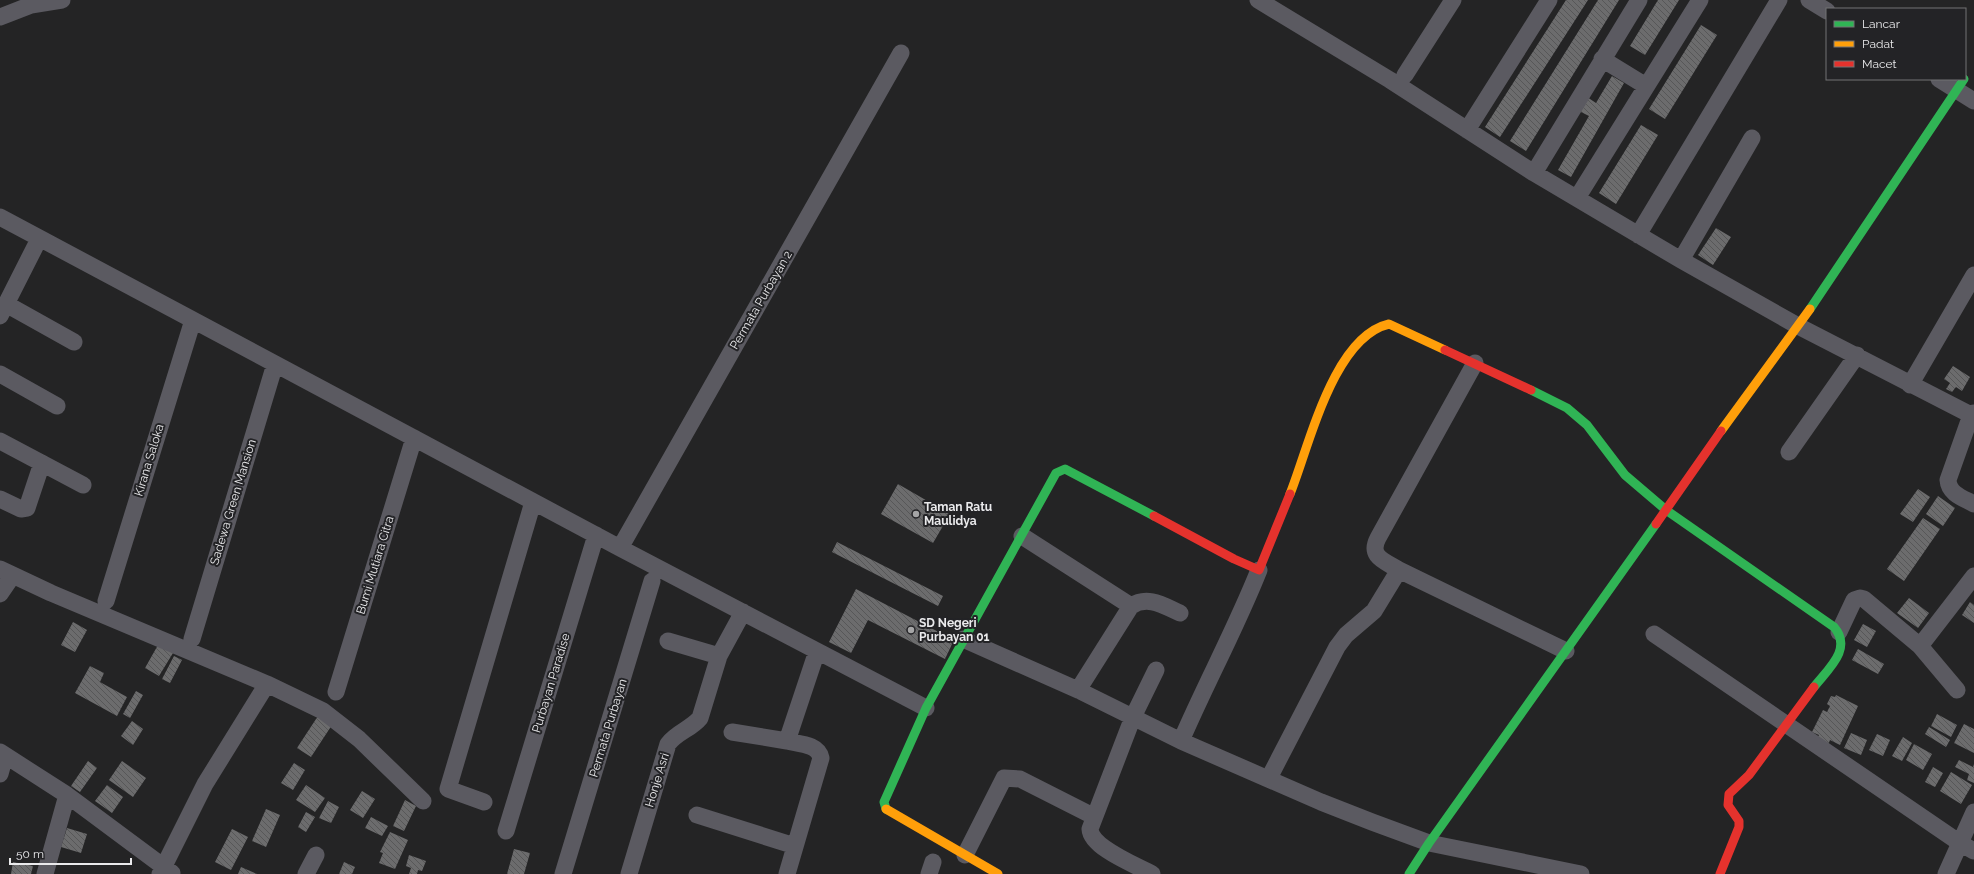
<svg xmlns="http://www.w3.org/2000/svg" width="1974" height="874" font-family="Raleway,sans-serif">
<defs>
<pattern id="building-back-hatch" width="6" height="6" patternUnits="userSpaceOnUse"><rect width="6" height="6" fill="#6c6c6d"/><path d="M-1 5l2 2M0 0l6 6M5-1l2 2" fill="none" stroke="#575758"/></pattern>
</defs>
<rect width="100%" height="100%" fill="#242425"/>
<path fill="url(#building-back-hatch)" d="M 1566,0 L 1588,0 L 1500,137 L 1485,127 Z
M 1598,0 L 1619,0 L 1526,151 L 1510,141 Z
M 1658,0 L 1679,0 L 1645,55 L 1630,46 Z
M 1701,25 L 1717,35 L 1665,119 L 1649,109 Z
M 1612,76 L 1624,83 L 1571,177 L 1558,170 L 1589,116 L 1579,111 L 1587,97 L 1596,103 Z
M 1641,125 L 1658,135 L 1616,204 L 1599,193 Z
M 1716,228 L 1731,237 L 1713,265 L 1698,255 Z
M 1953,366 L 1970,377 L 1962,391 L 1956,387 L 1952,392 L 1946,389 L 1950,383 L 1944,379 Z
M 898,484 L 950,514 L 933,543 L 881,514 Z
M 1918,489 L 1930,497 L 1913,522 L 1900,514 Z
M 1938,496 L 1955,508 L 1943,526 L 1926,514 Z
M 1923,518 L 1940,529 L 1904,581 L 1887,569 Z
M 837,542 L 943,596 L 938,606 L 832,552 Z
M 856,589 L 954,640 L 945,659 L 868,620 L 851,653 L 829,642 Z
M 1909,598 L 1929,613 L 1918,628 L 1897,613 Z
M 1970,602 L 1974,605 L 1974,623 L 1962,615 Z
M 73,622 L 87,630 L 75,652 L 61,645 Z
M 1863,624 L 1876,631 L 1867,647 L 1854,640 Z
M 158,645 L 173,653 L 159,676 L 145,668 Z
M 1858,649 L 1884,664 L 1878,674 L 1852,660 Z
M 174,656 L 182,660 L 170,683 L 162,679 Z
M 90,666 L 104,673 L 100,682 L 127,697 L 117,716 L 75,693 Z
M 136,691 L 143,695 L 130,718 L 123,714 Z
M 1836,695 L 1858,706 L 1840,745 L 1830,740 L 1828,745 L 1817,739 L 1819,735 L 1812,732 L 1823,710 L 1827,712 L 1830,706 L 1827,704 L 1831,696 L 1835,697 Z
M 1937,714 L 1957,725 L 1951,737 L 1931,726 Z
M 318,716 L 332,725 L 311,757 L 297,748 Z
M 132,721 L 143,729 L 133,745 L 121,736 Z
M 1964,724 L 1974,729 L 1974,753 L 1954,743 Z
M 1929,727 L 1950,740 L 1946,747 L 1925,734 Z
M 1851,733 L 1867,740 L 1861,755 L 1844,748 Z
M 1877,734 L 1890,740 L 1883,756 L 1869,750 Z
M 1903,737 L 1912,743 L 1902,761 L 1892,756 Z
M 1914,744 L 1932,754 L 1923,770 L 1906,760 Z
M 1959,760 L 1973,767 L 1974,764 L 1974,783 L 1967,780 L 1969,774 L 1955,767 Z
M 88,761 L 97,768 L 80,792 L 71,786 Z
M 122,761 L 146,778 L 133,797 L 109,780 Z
M 294,763 L 305,770 L 293,790 L 281,783 Z
M 1933,767 L 1943,773 L 1935,787 L 1925,782 Z
M 1951,772 L 1972,785 L 1961,804 L 1940,791 Z
M 107,785 L 123,797 L 112,813 L 95,801 Z
M 306,785 L 325,798 L 315,812 L 296,800 Z
M 362,791 L 375,799 L 363,818 L 350,810 Z
M 405,800 L 416,806 L 404,831 L 393,826 Z
M 328,801 L 339,807 L 331,823 L 319,818 Z
M 266,809 L 280,815 L 266,847 L 252,841 Z
M 306,812 L 315,817 L 306,832 L 298,827 Z
M 371,817 L 388,826 L 382,836 L 365,828 Z
M 67,828 L 87,834 L 81,853 L 61,847 Z
M 232,829 L 248,837 L 231,870 L 215,862 Z
M 390,832 L 408,840 L 395,869 L 379,863 L 383,853 L 380,852 Z
M 514,849 L 530,853 L 524,874 L 507,874 Z
M 409,855 L 426,861 L 422,871 L 418,870 L 417,874 L 409,874 L 411,868 L 406,866 Z
M 13,862 L 33,866 L 31,874 L 11,874 Z
M 344,862 L 355,867 L 352,874 L 339,874 Z
M 241,867 L 257,874 L 238,874 Z"/>
<g fill="none" stroke-linecap="round" stroke-linejoin="round">
<path stroke="#5b5a61" stroke-width="17" d="M 1258,0 L 1390,80 L 1534,173 L 1681,260 L 1798,326 L 1971,415
M 1809,0 L 1827,11
M 0,17 L 31,5 L 62,0
M 1602,59 L 1646,86
M 1405,75 L 1453,0
M 1939,79 L 1974,101
M 1467,130 L 1549,0
M 1534,173 L 1639,0
M 1577,198 L 1700,0
M 0,217 L 620,548 L 926,708
M 1638,235 L 1779,0
M 1681,260 L 1752,138
M 6,304 L 74,342
M 0,316 L 39,239
M 1475,363 L 1378,538 C 1368,557 1385,561 1399,570 L 1566,651
M 0,374 L 57,406
M 1910,385 L 1974,275
M 1974,413 L 1971,415 L 1948,480 C 1949,494 1963,498 1974,504
M 0,441 L 83,485
M 1789,452 L 1857,355
M 0,499 L 21,509 L 27,508 L 42,463
M 1022,536 L 1131,606 C 1148,595 1164,606 1180,613
M 620,548 L 901,53
M 0,569 L 51,593 L 267,684 L 323,711 L 359,739 L 423,801
M 0,594 L 13,575
M 106,601 L 193,320
M 1839,632 L 1854,600 L 1860,598 L 1864,599 L 1920,646 L 1957,690
M 1654,634 L 1960,843 L 1946,874
M 192,639 L 275,364
M 963,639 L 1078,690 L 1181,741 L 1321,802 L 1372,822 L 1429,843 L 1581,874
M 668,641 L 719,656
M 1920,646 L 1974,576
M 1078,690 L 1131,606
M 336,692 L 414,438
M 732,732 L 787,741
M 1181,741 C 1206,683 1236,628 1259,570
M 0,752 L 67,795 L 172,873
M 0,774 L 5,756
M 1269,778 L 1337,647 L 1346,635 L 1374,611 L 1399,570
M 484,802 L 448,789 L 533,502
M 1974,812 L 1960,843 L 1974,851
M 697,815 L 795,846
M 506,831 L 596,535
M 965,855 L 1004,778 L 1020,779 L 1093,816
M 45,874 L 67,795
M 160,874 L 205,784 L 267,684
M 306,874 L 316,855
M 563,874 L 652,581
M 629,874 L 668,744 C 677,732 691,729 700,718 L 719,656 L 743,612
M 787,874 L 821,758 C 818,744 799,744 787,741 L 817,651
M 929,874 L 933,862
M 1152,874 C 1136,865 1091,848 1090,829 L 1133,717 L 1156,670"/>
<path stroke="#30b455" stroke-width="9" d="M 1810,309 L 1964,79
M 1531,390 L 1567,408 L 1587,425 L 1625,475 L 1666,510 L 1834,627 C 1853,649 1828,669 1814,687
M 886,809 L 884,802 L 926,708 L 1056,473 L 1065,469 L 1154,516
M 1409,874 L 1429,843 L 1656,524"/>
<path stroke="#ff9f0a" stroke-width="9" d="M 1721,431 L 1810,309
M 1290,494 C 1309,447 1333,337 1389,324 L 1445,350
M 886,809 L 998,874"/>
<path stroke="#e5322d" stroke-width="9" d="M 1445,350 L 1531,390
M 1154,516 L 1234,559 L 1259,570 L 1290,494
M 1656,524 L 1721,431
M 1720,874 L 1739,827 L 1739,821 L 1728,805 L 1729,794 L 1749,775 L 1814,687"/>
</g>
<g fill="#a5a5a6" stroke="#232326" stroke-width="1.5">
<circle cx="916" cy="514" r="4"/>
<circle cx="911" cy="630" r="4"/>
</g>
<g text-anchor="middle" dominant-baseline="central" stroke-width="4" stroke-linejoin="round" paint-order="stroke">
<g font-size="12" fill="#eaeaec" stroke="#232326">
<text transform="translate(761 300) rotate(-60)">Permata Purbayan 2</text>
<text transform="translate(149 460) rotate(-73)">Kirana Saloka</text>
<text transform="translate(233 502) rotate(-73)">Sadewa Green Mansion</text>
<text transform="translate(375 565) rotate(-73)">Bumi Mutiara Citra</text>
<text transform="translate(551 683) rotate(-73)">Purbayan Paradise</text>
<text transform="translate(608 728) rotate(-73)">Permata Purbayan</text>
<text transform="translate(657 780) rotate(-73)">Honje Asri</text>
</g>
<g font-size="12" font-weight="bold" fill="#eaeaec" stroke="#232326" text-anchor="start">
<text x="924" y="507">Taman Ratu<tspan x="924" dy="14">Maulidya</tspan></text>
<text x="919" y="623">SD Negeri<tspan x="919" dy="14">Purbayan 01</tspan></text>
</g>
</g>
<rect x="1826" y="8" width="140" height="72" fill="#232326" stroke="#737375"/>
<rect x="1834" y="21" width="20" height="6" fill="#30b455" stroke="#737375"/>
<text x="1862" y="28" font-size="12" fill="#eaeaec">Lancar</text>
<rect x="1834" y="41" width="20" height="6" fill="#ff9f0a" stroke="#737375"/>
<text x="1862" y="48" font-size="12" fill="#eaeaec">Padat</text>
<rect x="1834" y="61" width="20" height="6" fill="#e5322d" stroke="#737375"/>
<text x="1862" y="68" font-size="12" fill="#eaeaec">Macet</text>
<path d="M10 858v6h121v-6" fill="none" stroke="#eaeaec" stroke-width="2"/>
<text x="16" y="858" font-size="12" fill="#eaeaec" stroke="#232326" stroke-width="3" paint-order="stroke">50 m</text>
</svg>
